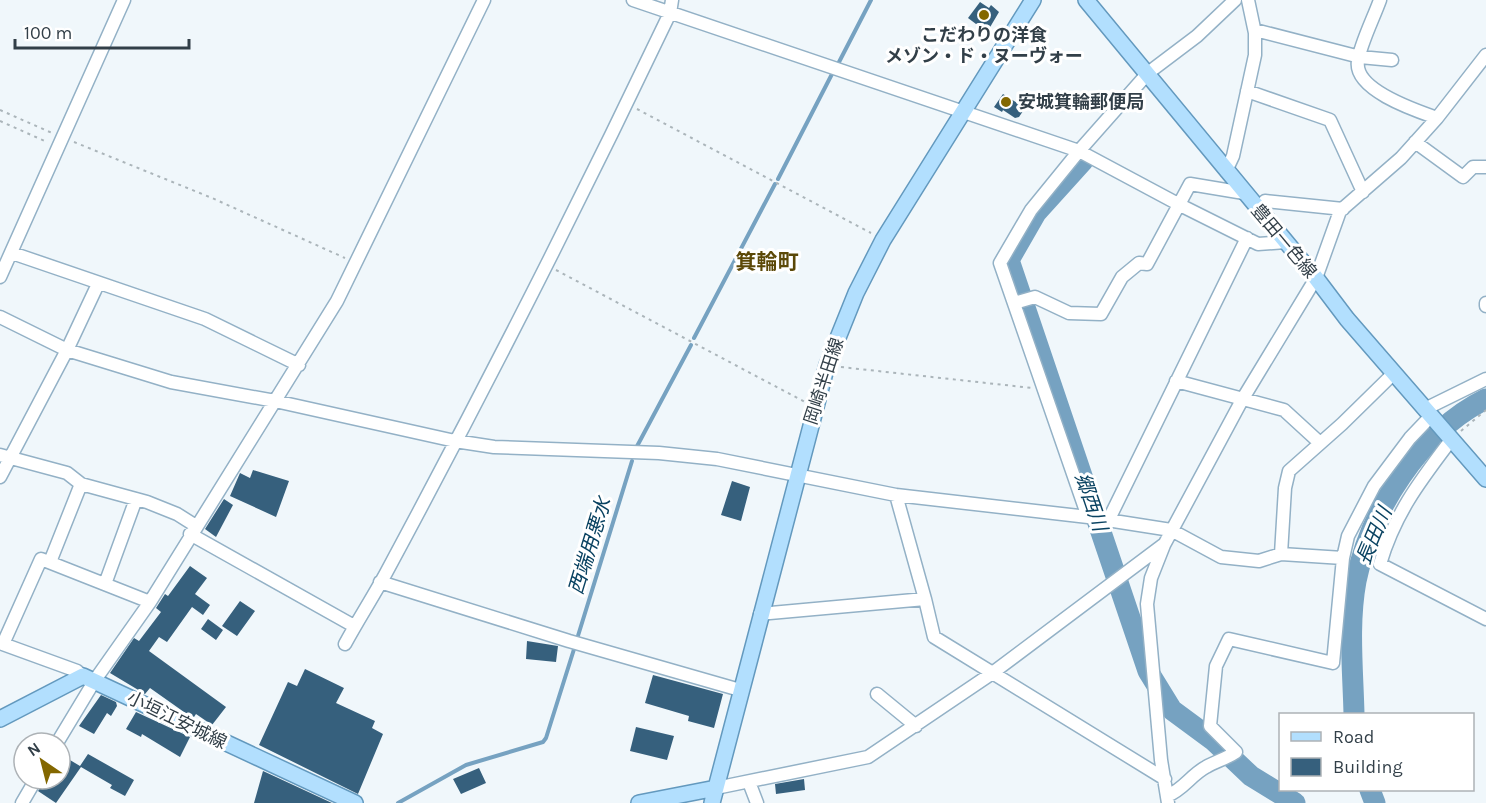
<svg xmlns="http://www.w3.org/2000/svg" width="1486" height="803" font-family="Karla,'Noto Sans JP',sans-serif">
<rect width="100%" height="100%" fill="#f0f7fb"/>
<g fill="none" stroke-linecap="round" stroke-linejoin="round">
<path stroke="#76a2c1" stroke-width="4" d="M 838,64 L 871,0
M 778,179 L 832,74
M 694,338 L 775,184
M 635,450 L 691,345
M 577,639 L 632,461
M 398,803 L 466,765 L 543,742 L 546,738 L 575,646"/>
<path stroke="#76a2c1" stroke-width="21" d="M 1083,161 L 1036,213 L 1009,260 L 1148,671 L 1172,710 L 1214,741 L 1251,776 L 1295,803
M 1354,714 C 1353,671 1348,624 1356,581 C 1370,510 1420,432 1486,399
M 1370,790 L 1375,803"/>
</g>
<path fill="#36607d" d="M 980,2 L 989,8 L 991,5 L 999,12 L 989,29 L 979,23 L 976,24 L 968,18 Z
M 1003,94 L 1025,108 L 1019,117 L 1015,118 L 1003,110 L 1002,112 L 994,107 Z
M 253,470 L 289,481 L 276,517 L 230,496 L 240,473 L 250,478 Z
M 732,481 L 750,487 L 741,521 L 721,515 Z
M 224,499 L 233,505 L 216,537 L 205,529 Z
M 190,566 L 207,578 L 195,594 L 210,605 L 203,615 L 192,607 L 167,642 L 159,637 L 149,651 L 226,707 L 212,725 L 196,714 L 194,717 L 184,712 L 150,688 L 145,694 L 110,673 L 134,638 L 139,641 L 161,612 L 156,608 L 165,594 L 168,596 Z
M 240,601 L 255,611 L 237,636 L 222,626 Z
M 208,619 L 223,630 L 216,640 L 201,629 Z
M 527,641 L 558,646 L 556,662 L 526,659 Z
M 305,669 L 344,688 L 336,703 L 375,721 L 372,728 L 383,734 L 358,794 L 259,745 L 288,682 L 297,686 Z
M 653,675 L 723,694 L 714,728 L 688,721 L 689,716 L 645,703 Z
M 101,695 L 116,702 L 117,706 L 111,716 L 107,713 L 94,734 L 79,726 Z
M 136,712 L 190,737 L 180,757 L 142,734 L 141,737 L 126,729 Z
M 636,727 L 674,736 L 667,760 L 630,751 Z
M 60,754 L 80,766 L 88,754 L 134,780 L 125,796 L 110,788 L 112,785 L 81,767 L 56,803 L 38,791 L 47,779 L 60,779 Z
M 479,768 L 486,783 L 461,794 L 453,779 Z
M 263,771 L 276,777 L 332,803 L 254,803 Z
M 804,779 L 805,790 L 776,794 L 775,784 Z"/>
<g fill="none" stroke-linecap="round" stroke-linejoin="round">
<g stroke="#93b1c6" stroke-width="15">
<path id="minor" d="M 633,0 L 1079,151 L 1180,205 L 1258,244 L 1286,242
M 1380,0 C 1374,17 1360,45 1358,61 C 1353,90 1417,111 1437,118
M 1255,30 L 1360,57 L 1392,60
M 1247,91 L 1330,120 L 1363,192
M 1415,142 L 1463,177 L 1473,167 L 1486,167
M 1226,171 L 1233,156 L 1255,55 L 1255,33 L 1248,0
M 1257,209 L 1265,201 L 1343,209
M 12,253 L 205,319 L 299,365
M 0,277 L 124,0
M 1014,303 L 1035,297 L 1069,313 L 1101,314 L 1122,277 L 1139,263 L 1147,264 L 1190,184 L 1244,193
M 1486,303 L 1486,306
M 0,317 L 67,350 L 171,382 L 275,401 L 455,441 L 494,447 L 659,453 L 717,459 L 896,495 L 1088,517 L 1171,530 L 1221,557 L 1259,561 L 1281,554 L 1343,558
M 1176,381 L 1284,410 L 1320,443
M 1425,409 L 1486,379
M 1451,440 C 1420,481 1395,513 1380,564 L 1486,619
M 0,455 L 67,473 L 81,484 L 147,502 L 177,514 L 196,526
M 0,477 L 67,350 L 98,284
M 896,495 L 925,599
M 1088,517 L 1000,263 L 1031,210 L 1079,151 L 1148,73 L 1197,36 L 1235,0
M 1108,521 L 1247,238
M 190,534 L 354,626
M 1281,554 L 1285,488 L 1289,471 L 1342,424 L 1394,373
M 50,562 L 81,484
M 380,582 L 569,641 L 740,690
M 105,584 L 136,499
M 760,614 L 925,599 L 934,637 L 1165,779
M 0,643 L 77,671 L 83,676
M 3,644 L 41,559 L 150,602
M 345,644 C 358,620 373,597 386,573 C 485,389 580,202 670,13 L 672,0
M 877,694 L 916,726
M 57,743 L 95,680 L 150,602 L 337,301 L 484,0
M 749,782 L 757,803
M 716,788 L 868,757 L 991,674 L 1163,545
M 1167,796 C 1183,790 1191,775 1206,767 C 1216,761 1226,759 1236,752 L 1210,726 L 1216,666 L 1229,639 L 1333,663 L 1343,558 L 1348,536 L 1374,486 L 1410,438 L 1431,416
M 22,803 L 36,779
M 1168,803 L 1161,760 L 1147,604 L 1151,578 L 1164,545 L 1242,400 L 1316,278 L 1340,211 L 1401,158 L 1437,118 L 1486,55"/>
</g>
<g stroke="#6399be" stroke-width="18">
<path id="major" d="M 1086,0 L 1316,278 L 1347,319 L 1486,479
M 0,719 L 83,676 L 355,803
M 639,803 L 716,788
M 712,803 L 827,365 L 856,293 L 883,240 L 1033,0"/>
</g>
<path stroke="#abb5ba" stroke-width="2" stroke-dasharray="3 4.5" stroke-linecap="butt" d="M 637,109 L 871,233
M 0,110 L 52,133
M 0,121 L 47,142
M 74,142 L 212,198 L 345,258
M 556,270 L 805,402
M 841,367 L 1032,388
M 1461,431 L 1486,410"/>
<use href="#minor" stroke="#fff" stroke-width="12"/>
<use href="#major" stroke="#b2dffe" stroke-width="15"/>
</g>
<g fill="#836700" stroke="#fff" stroke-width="2">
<circle cx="984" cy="15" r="6"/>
<circle cx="1006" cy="102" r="6"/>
</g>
<g text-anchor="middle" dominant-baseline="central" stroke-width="6" stroke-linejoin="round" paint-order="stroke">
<g font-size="18" font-weight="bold" fill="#323f48" stroke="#fff">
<text x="984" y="35">こだわりの洋食<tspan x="984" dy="21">メゾン・ド・ヌーヴォー</tspan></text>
<text x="1018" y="102" text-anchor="start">安城箕輪郵便局</text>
</g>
<g font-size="18" fill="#323f48" stroke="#fff">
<text transform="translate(1284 241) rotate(50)">豊田一色線</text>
<text transform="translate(824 381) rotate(-72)">岡崎半田線</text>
<text transform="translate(177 720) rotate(26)">小垣江安城線</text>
</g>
<g font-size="20" font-style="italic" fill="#094261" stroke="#fff">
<text transform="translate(1091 502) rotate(71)">郷西川</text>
<text transform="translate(1374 536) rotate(-67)">長田川</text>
<text transform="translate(590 546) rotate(-73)">西端用悪水</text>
</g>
<g font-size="21" font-weight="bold" fill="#5b4807" stroke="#fff">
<text x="767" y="262">箕輪町</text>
</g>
</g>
<rect x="1279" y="713" width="195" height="78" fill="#ffffff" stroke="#adb2b6" stroke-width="1.5"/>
<rect x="1291" y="732" width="30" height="9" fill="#b2dffe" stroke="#adb2b6" stroke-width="1.5"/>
<text x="1333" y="743" font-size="18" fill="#323f48">Road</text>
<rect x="1291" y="758" width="30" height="18" fill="#36607d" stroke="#adb2b6" stroke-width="1.5"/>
<text x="1333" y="773" font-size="18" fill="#323f48">Building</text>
<g transform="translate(42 761) rotate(325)"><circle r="28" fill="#ffffff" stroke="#adb2b6" stroke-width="1.5"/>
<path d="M0-4.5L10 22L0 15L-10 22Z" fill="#836700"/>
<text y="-9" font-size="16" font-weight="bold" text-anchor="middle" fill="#323f48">N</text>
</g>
<path d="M15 39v9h174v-9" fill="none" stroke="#323f48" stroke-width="3"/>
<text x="24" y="39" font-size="18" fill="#323f48" stroke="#ffffff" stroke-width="4.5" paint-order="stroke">100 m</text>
</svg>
